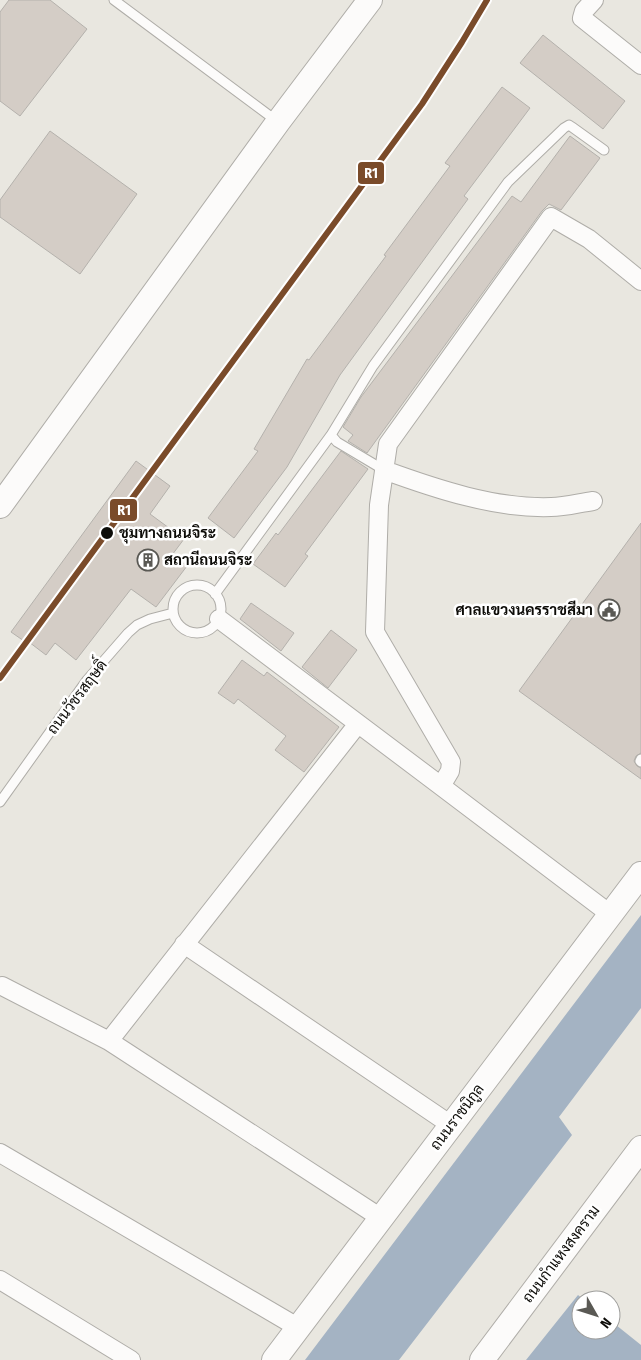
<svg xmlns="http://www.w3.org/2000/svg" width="641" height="1360" font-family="'Fira Sans Condensed',Sarabun,sans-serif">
<rect width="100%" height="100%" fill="#e9e7e0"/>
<path fill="#a4b3c3" d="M 641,915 L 641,1008 L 559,1117 L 572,1135 L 399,1360 L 305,1360 Z
M 578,1295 L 584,1300 L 581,1300 L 581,1330 L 611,1330 L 611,1321 L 641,1345 L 641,1360 L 526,1360 Z"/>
<path fill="#d4cdc6" stroke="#b4b1ac" d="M 9,0 L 50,0 L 87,29 L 20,116 L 0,101 L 0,12 Z
M 543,35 L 625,101 L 603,129 L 520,63 Z
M 502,87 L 530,108 L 464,196 L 468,199 L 340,375 L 287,467 L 234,538 L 208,518 L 258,451 L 254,449 L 307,359 L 309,360 L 386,256 L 384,255 L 450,166 L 445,163 Z
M 50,131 L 137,194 L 80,274 L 0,217 L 0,200 Z
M 570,136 L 600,158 L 561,210 L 549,204 L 542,211 L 367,453 L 348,441 L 353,435 L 343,427 L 361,397 L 512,196 L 521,202 Z
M 341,451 L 368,469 L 305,554 L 308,556 L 285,587 L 253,564 L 276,533 L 278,535 Z
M 136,461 L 170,486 L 150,514 L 184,539 L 172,555 L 187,566 L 156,607 L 131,589 L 76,660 L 55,643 L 46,655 L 25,639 L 24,641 L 11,632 Z
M 641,523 L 641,753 L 636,756 L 634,761 L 637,766 L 641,768 L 641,779 L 519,691 Z
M 251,603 L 294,633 L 281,651 L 240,619 Z
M 331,630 L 357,650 L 328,688 L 302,667 Z
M 242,660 L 264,676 L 267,672 L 339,727 L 304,772 L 275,750 L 286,736 L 238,699 L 234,704 L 218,693 Z"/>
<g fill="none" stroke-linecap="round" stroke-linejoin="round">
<g stroke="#afada8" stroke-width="11">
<path id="lane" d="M 114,0 L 278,122
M 384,470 L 337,442 L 331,435 L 373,366 L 508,182 L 564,128 L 569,125 L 572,127 L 604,150
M173 609a24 24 0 1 1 48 0a24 24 0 1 1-48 0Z
M 215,594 L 331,435
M 641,759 L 640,761 L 641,762
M 0,802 L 87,680 L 128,633 L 137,625 L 150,619 L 173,613"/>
</g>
<g stroke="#afada8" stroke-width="20">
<path id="street" d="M 594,0 L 584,11 L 582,18 L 641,65
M 384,470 C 436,489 496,509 551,507 C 565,507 579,503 593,501
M 219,619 L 441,786
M 610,914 L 441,786 L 450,771 L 451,762 L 375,632 L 379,505 L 388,444 L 551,217 L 589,239 L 641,281
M 184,944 L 451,1125
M 2,986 L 109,1041 L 381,1218
M 109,1041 L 357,725
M 0,1153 L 299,1328
M 0,1280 L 131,1360"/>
</g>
<g stroke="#afada8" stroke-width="26">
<path id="secondary" d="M 0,506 L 278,122 L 370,0
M 274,1360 L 641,874
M 482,1360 L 641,1148"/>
</g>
<use href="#lane" stroke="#fcfbfa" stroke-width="9"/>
<use href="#street" stroke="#fcfbfa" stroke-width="18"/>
<use href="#secondary" stroke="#fcfbfa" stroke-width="24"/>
<g stroke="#fff" stroke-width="10">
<path id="rail-1" d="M 0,678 L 422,104 L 462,42 L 487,0"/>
</g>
<use href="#rail-1" stroke="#7a4b2a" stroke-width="6"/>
</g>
<defs>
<g id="building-ring" transform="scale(1.125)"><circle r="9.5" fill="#fff" stroke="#5a5954" stroke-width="1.5"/><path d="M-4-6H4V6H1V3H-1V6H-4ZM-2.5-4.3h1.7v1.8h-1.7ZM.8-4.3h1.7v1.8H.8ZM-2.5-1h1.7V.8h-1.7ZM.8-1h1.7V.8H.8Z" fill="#5a5954"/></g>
<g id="civic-ring" transform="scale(1.125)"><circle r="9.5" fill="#fff" stroke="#5a5954" stroke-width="1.5"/><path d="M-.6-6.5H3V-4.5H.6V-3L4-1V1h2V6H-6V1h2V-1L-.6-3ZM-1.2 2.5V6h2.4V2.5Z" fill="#5a5954"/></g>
</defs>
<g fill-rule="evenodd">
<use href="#building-ring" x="148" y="560"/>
<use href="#civic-ring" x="609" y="610"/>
</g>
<circle fill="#0d0c08" stroke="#fff" stroke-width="2" cx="107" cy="533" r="7"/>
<g text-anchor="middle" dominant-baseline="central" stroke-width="5" stroke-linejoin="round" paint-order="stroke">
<g font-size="15" font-weight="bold" fill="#0d0c08" stroke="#fff" text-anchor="start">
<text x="119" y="533">ชุมทางถนนจิระ</text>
</g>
<g font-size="15" font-weight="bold" fill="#0d0c08" stroke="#fff" text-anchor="start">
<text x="164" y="560">สถานีถนนจิระ</text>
<text x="593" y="610" text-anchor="end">ศาลแขวงนครราชสีมา</text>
</g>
<g font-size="15" fill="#0d0c08" stroke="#fff">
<text transform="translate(77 697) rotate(-53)">ถนนวัชรสฤษดิ์</text>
<text transform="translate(457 1117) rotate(-53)">ถนนราชนิกูล</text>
<text transform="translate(561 1254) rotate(-53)">ถนนกำแหงสงคราม</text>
</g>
</g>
<g stroke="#fff" stroke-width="2">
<rect x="357" y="161" width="28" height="24" rx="5" fill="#7a4b2a"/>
<rect x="109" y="498" width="29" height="24" rx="5" fill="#7a4b2a"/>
</g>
<g font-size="14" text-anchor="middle" font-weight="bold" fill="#fff">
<text x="371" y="178">R1</text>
<text x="124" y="515">R1</text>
</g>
<g transform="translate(596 1315) rotate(129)"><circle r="24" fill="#ffffff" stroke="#9e9e9c"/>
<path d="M0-4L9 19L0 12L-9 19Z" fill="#5a5954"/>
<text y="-8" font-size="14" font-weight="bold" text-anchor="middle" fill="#0d0c08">N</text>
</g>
</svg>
